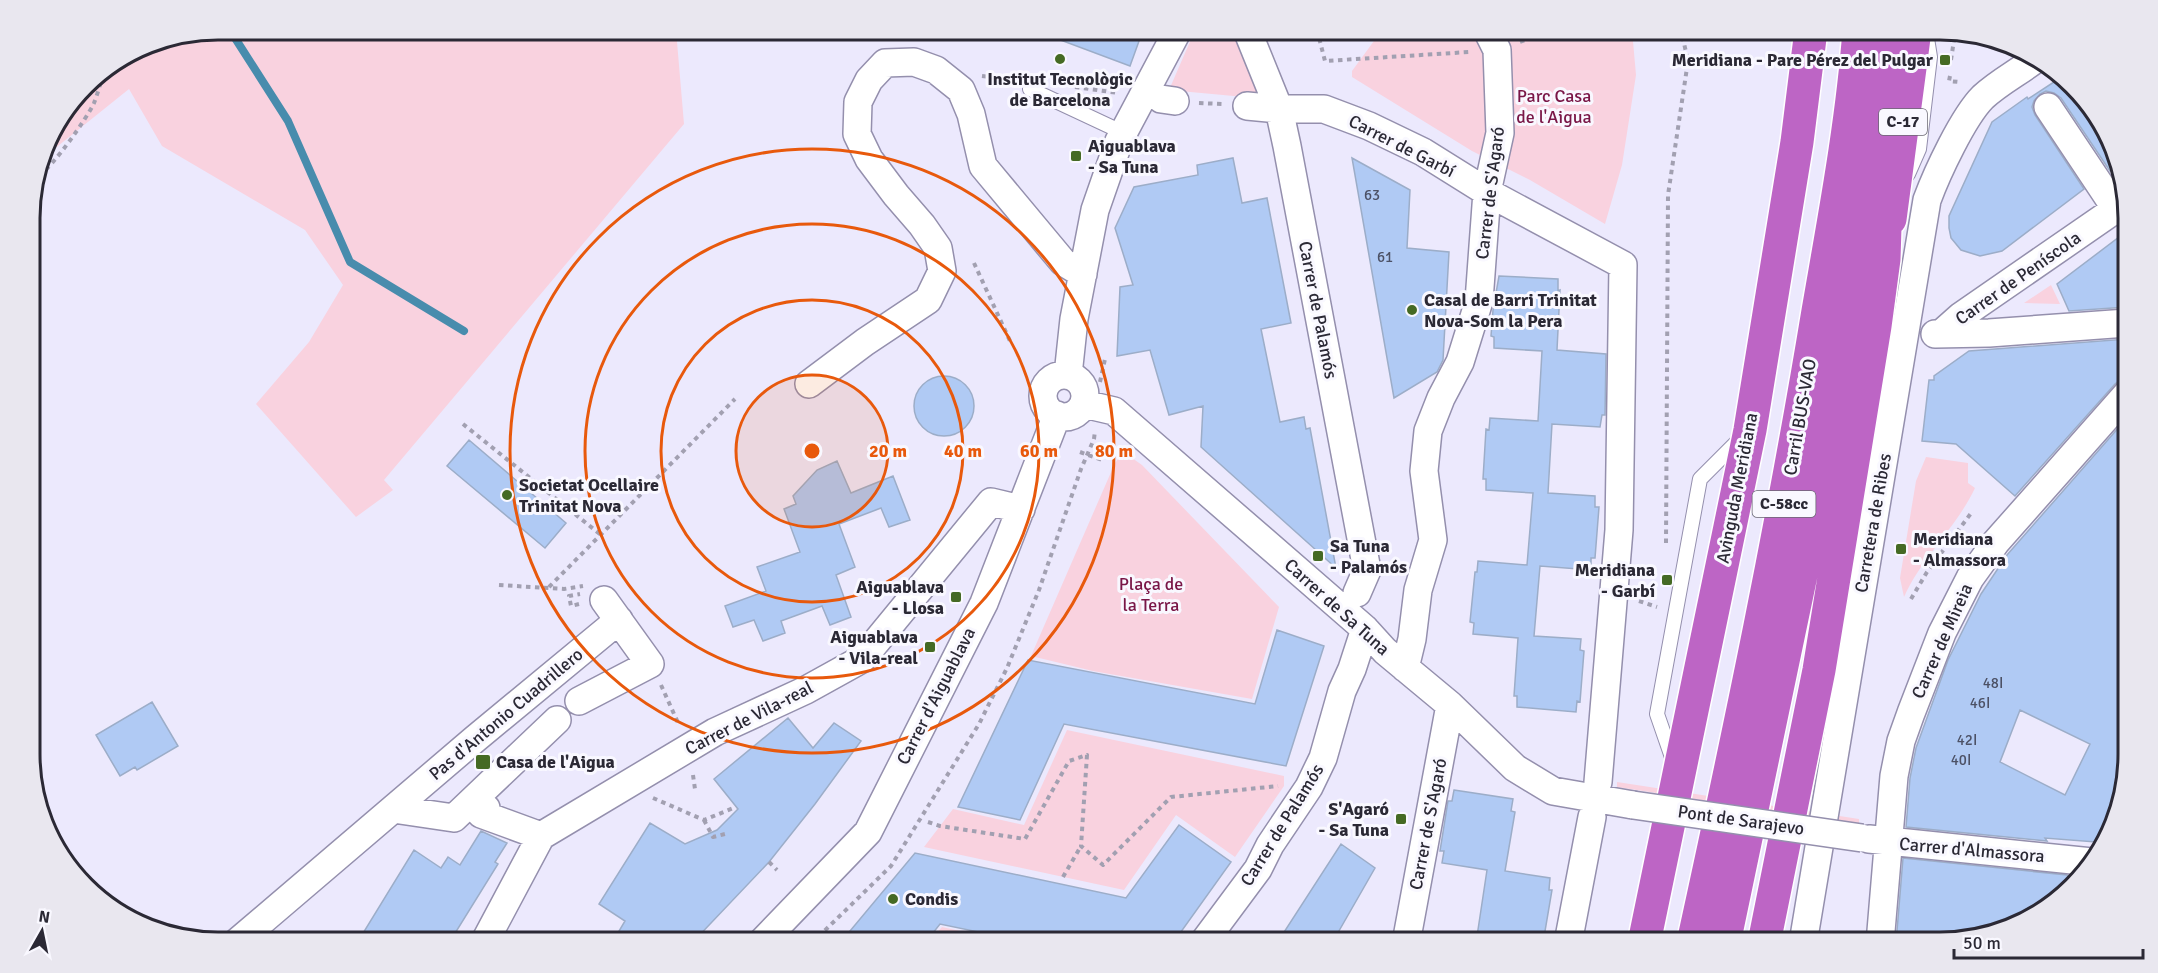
<svg xmlns="http://www.w3.org/2000/svg" width="2158" height="973" font-family="Signika,sans-serif">
<rect width="100%" height="100%" fill="#ece9fd"/>
<path fill="#f9d2df" d="M 219,30 L 676,30 L 684,124 L 384,480 L 393,490 L 356,517 L 256,404 L 309,342 L 343,285 L 305,230 L 162,146 L 129,89 L 43,158 L 49,136 L 94,77 L 147,44 Z
M 1195,30 L 1240,30 L 1266,99 L 1169,90 Z
M 1382,30 L 1632,30 L 1636,75 L 1622,165 L 1605,224 L 1530,180 L 1472,151 L 1352,77 L 1352,71 Z
M 2051,285 L 2060,304 L 2024,303 Z
M 1926,457 L 1968,463 L 1968,483 L 1975,488 C 1956,528 1922,557 1904,597 L 1900,578 L 1916,481 Z
M 1132,458 L 1142,465 L 1279,607 L 1252,699 L 1093,671 L 1031,656 L 1115,463 L 1119,458 Z
M 1067,730 L 1284,776 L 1284,786 L 1235,857 L 1176,815 L 1124,890 L 924,847 L 953,809 L 1024,825 Z
M 1617,782 L 1859,819 L 1859,824 L 1617,787 Z
M 942,927 L 1015,943 L 928,943 Z"/>
<g fill="none" stroke-linecap="round" stroke-linejoin="round">
<path stroke="#488cad" stroke-width="8" d="M 228,30 L 235,38 L 288,121 L 350,262 L 464,331"/>
</g>
<path fill="#b0caf4" stroke="#9cadc8" stroke-width="1.5" fill-rule="evenodd" d="M 1039,30 L 1143,30 L 1130,66 L 1039,32 Z
M 2057,80 L 2089,104 L 2116,168 L 2110,171 L 2061,98 L 2054,93 L 2046,91 L 2040,94 L 2034,101 L 2032,107 L 2035,115 L 2084,189 L 2002,251 L 1980,256 L 1961,250 L 1951,238 L 1949,228 L 1949,216 L 1992,122 L 2027,97 L 2028,99 Z
M 1233,158 L 1242,203 L 1267,198 L 1291,323 L 1261,329 L 1280,422 L 1304,417 L 1306,429 L 1310,428 L 1336,568 L 1201,447 L 1203,406 L 1169,415 L 1150,350 L 1117,356 L 1120,287 L 1133,285 L 1115,228 L 1134,187 L 1198,175 L 1197,165 Z
M 1352,158 L 1410,190 L 1407,248 L 1449,252 L 1443,360 L 1437,372 L 1394,398 Z
M 2127,231 L 2127,307 L 2069,311 L 2057,284 Z
M 1499,276 L 1558,279 L 1558,291 L 1560,290 L 1557,350 L 1606,354 L 1605,415 L 1602,415 L 1600,427 L 1552,424 L 1548,493 L 1595,496 L 1595,507 L 1599,507 L 1595,558 L 1591,558 L 1591,570 L 1540,566 L 1534,636 L 1581,639 L 1580,650 L 1584,651 L 1580,702 L 1577,701 L 1576,712 L 1517,707 L 1517,696 L 1514,696 L 1518,638 L 1473,634 L 1474,623 L 1470,622 L 1475,572 L 1477,572 L 1478,561 L 1527,565 L 1533,493 L 1486,490 L 1486,479 L 1483,479 L 1486,429 L 1489,430 L 1490,418 L 1538,421 L 1542,351 L 1494,348 L 1494,337 L 1491,336 L 1493,310 Z
M 2127,339 L 2127,379 L 2121,379 L 2115,384 L 2015,496 L 1956,444 L 1922,441 L 1929,380 L 1934,380 L 1934,376 L 1969,351 Z
M914 406a30 30 0 1 1 60 0a30 30 0 1 1-60 0Z
M 2127,418 L 2128,754 L 2120,793 L 2096,842 L 2045,838 L 2047,841 L 1906,827 L 1910,778 L 1916,748 L 1948,660 L 1981,594 L 2007,555 ZM 2020,710 L 2090,744 L 2065,795 L 2000,762 Z
M 469,440 L 566,523 L 545,548 L 447,466 Z
M 837,461 L 851,493 L 893,476 L 910,520 L 889,527 L 881,508 L 839,524 L 855,567 L 836,575 L 851,617 L 830,625 L 822,606 L 781,621 L 785,633 L 763,641 L 754,620 L 733,627 L 725,606 L 766,591 L 757,567 L 800,552 L 784,509 L 796,504 L 793,496 L 817,470 Z
M 1277,630 L 1324,646 L 1286,766 L 1064,724 L 1020,820 L 958,807 L 1028,660 L 1255,704 Z
M 152,702 L 178,746 L 137,770 L 135,767 L 120,776 L 96,735 Z
M 788,718 L 813,748 L 834,723 L 861,741 L 815,804 L 769,862 L 692,943 L 612,943 L 625,921 L 599,904 L 650,823 L 685,844 L 717,830 L 738,809 L 714,779 Z
M 1454,790 L 1513,799 L 1511,811 L 1515,812 L 1505,871 L 1550,878 L 1549,890 L 1552,890 L 1543,943 L 1476,943 L 1487,870 L 1442,863 L 1444,851 L 1440,851 L 1448,801 L 1452,801 Z
M 1179,825 L 1231,862 L 1173,943 L 1031,943 L 940,924 L 925,943 L 840,943 L 915,853 L 1126,898 Z
M 481,831 L 507,843 L 495,862 L 498,864 L 449,943 L 357,943 L 414,850 L 441,868 L 448,857 L 460,865 Z
M 1341,844 L 1375,868 L 1332,943 L 1277,943 Z
M 1903,858 L 2067,875 L 2073,886 L 2044,911 L 1951,943 L 1896,943 Z"/>
<g fill="none" stroke-linecap="round" stroke-linejoin="round">
<g stroke="#948fad" stroke-width="16">
<path id="lane" d="M 1030,89 L 1124,133
M 1908,174 L 1919,149 L 1930,57 L 1926,32
M 1674,763 L 1657,714 L 1700,479 L 1742,437"/>
</g>
<g stroke="#948fad" stroke-width="30">
<path id="street" d="M 1247,30 L 1279,109 L 1287,146 L 1367,570 L 1357,593
M 1161,99 L 1175,101
M 1247,106 L 1279,109 L 1324,109 L 1369,126 L 1423,152 L 1487,192 L 1623,265 L 1619,530 L 1598,782
M 2048,107 L 2116,209
M 1943,332 L 1961,316 L 2126,202
M 1935,334 L 1989,333 L 2127,323
M1043 396a21 21 0 1 1 42 0a21 21 0 1 1-42 0Z
M 1068,375 L 1074,319 L 1095,210 L 1119,141 L 1178,30
M 809,384 L 865,342 L 928,300 L 942,271 L 938,248 L 922,225 L 896,195 L 869,159 L 857,134 L 858,102 L 869,80 L 885,63 L 914,62 L 936,70 L 961,90 L 971,114 L 983,166 L 1063,262 L 1083,274
M 1084,404 L 1114,411 L 1365,629 L 1385,651 L 1450,705 L 1515,768 L 1553,791 L 1633,805
M 1405,668 L 1412,639 L 1418,590 L 1433,540 L 1424,471 L 1428,431 L 1441,398 L 1460,362 L 1479,301 L 1487,192 L 1500,133 L 1497,50 L 1487,30
M 579,701 L 650,664 L 604,600
M 486,808 L 481,814 L 541,836
M 393,809 L 454,818 L 557,720
M 1869,839 L 2092,862
M 236,943 L 475,739 L 619,620
M 484,943 L 541,836 L 715,732 L 806,690 L 862,659 L 991,502 L 1021,509
M 761,943 L 868,832 L 984,603 L 1057,415
M 1203,943 L 1258,869 L 1270,845 L 1309,787 L 1323,758 L 1342,691 L 1352,669 L 1365,629
M 1406,943 L 1450,705
M 1568,943 L 1592,817
M 1803,943 L 1927,200 C 1937,173 1963,117 1983,97 C 1998,83 2017,73 2033,61
M 1880,943 L 1894,776 L 1901,741 L 1911,713 L 1942,633 L 1970,578 L 1996,542 L 2127,394"/>
</g>
<g stroke="#fff" stroke-width="36">
<path id="highway" d="M 1890,219 L 1915,30
M 1644,943 L 1750,430 L 1797,142 L 1811,30
M 1693,943 C 1739,733 1783,523 1818,311 C 1834,218 1852,124 1859,30
M 1724,943 L 1819,489 L 1851,310 L 1892,30
M 1764,943 L 1819,670 L 1875,326 L 1884,259 L 1886,196"/>
</g>
<path stroke="#a2a0b1" stroke-width="4" stroke-dasharray="4.5 4.5" stroke-linecap="butt" d="M 1317,30 L 1325,61 L 1469,52
M 1520,42 L 1552,30
M 1951,60 L 1955,33
M 982,76 L 1014,80
M 1950,76 L 1949,81 L 1959,82
M 1075,87 L 1118,93
M 1199,103 L 1222,104
M 39,175 C 53,167 87,118 94,103 C 98,93 101,81 104,71
M 974,263 L 1010,341
M 1100,382 L 1105,359
M 463,424 L 601,535
M 1080,452 L 1105,461
M 1666,543 L 1668,195 L 1688,61 L 1681,30
M 499,585 L 564,589 L 583,586
M 549,587 L 735,399
M 1911,599 L 1927,572 L 1972,512
M 1639,601 L 1657,607
M 579,604 L 571,606 L 569,596 L 580,594
M 661,685 L 679,725
M 693,775 L 695,789
M 653,798 L 704,820 L 736,807
M 704,820 L 713,837 L 725,834
M 928,822 L 940,826 L 1025,839 L 1069,761 L 1087,755 L 1081,846 L 1103,865 L 1171,797 L 1278,786
M 769,862 L 777,870
M 1063,877 L 1081,846
M 812,943 L 891,866 L 979,724 L 1007,668 L 1039,590 L 1081,469 L 1094,439 L 1095,431"/>
<use href="#lane" stroke="#fff" stroke-width="14"/>
<use href="#street" stroke="#fff" stroke-width="27"/>
<use href="#highway" stroke="#bd65c5" stroke-width="33"/>
<g stroke="#948fad" stroke-width="30" stroke-linecap="butt">
<path id="street-bridge" d="M 1633,805 L 1862,838"/>
</g>
<use href="#street-bridge" stroke="#fff" stroke-width="27"/>
</g>
<circle cx="812" cy="451" r="76" fill="#e8590c" fill-opacity=".12"/>
<g fill="none" stroke="#e8590c" stroke-width="3">
<circle cx="812" cy="451" r="76"/>
<circle cx="812" cy="451" r="151"/>
<circle cx="812" cy="451" r="227"/>
<circle cx="812" cy="451" r="302"/>
</g>
<g fill="#456a24" stroke="#f9f8ff" stroke-width="2">
<circle cx="1060" cy="59" r="6"/>
<rect x="1939" y="54" width="12" height="12" rx="3"/>
<rect x="1070" y="150" width="12" height="12" rx="3"/>
<circle cx="1412" cy="310" r="6"/>
<circle cx="507" cy="495" r="6"/>
<rect x="1895" y="543" width="12" height="12" rx="3"/>
<rect x="1312" y="550" width="12" height="12" rx="3"/>
<rect x="1661" y="574" width="12" height="12" rx="3"/>
<rect x="950" y="591" width="12" height="12" rx="3"/>
<rect x="924" y="641" width="12" height="12" rx="3"/>
<rect x="475" y="754" width="16" height="16" rx="3"/>
<rect x="1395" y="813" width="12" height="12" rx="3"/>
<circle cx="893" cy="899" r="6"/>
</g>
<g text-anchor="middle" dominant-baseline="central" stroke-width="6" stroke-linejoin="round" paint-order="stroke">
<g font-size="15" fill="#4c5165">
<text x="1372" y="195">63</text>
<text x="1385" y="257">61</text>
<text x="1993" y="683">48I</text>
<text x="1980" y="703">46I</text>
<text x="1967" y="740">42I</text>
<text x="1961" y="760">40I</text>
</g>
<g fill="#f9f8ff" stroke="#696772" stroke-width="1.5">
<rect x="1879" y="109" width="48" height="26" rx="4.5"/>
<rect x="1752.5" y="491" width="63" height="26" rx="4.5"/>
</g>
<g font-size="16" font-weight="bold" fill="#2b2935">
<text x="1903" y="122">C-17</text>
<text x="1784" y="504">C-58cc</text>
</g>
<g font-size="18" font-weight="bold" fill="#2b2935" stroke="#f9f8ff" text-anchor="start">
<text x="1933" y="60" text-anchor="end">Meridiana - Pare Pérez del Pulgar</text>
<text x="1060" y="79" text-anchor="middle">Institut Tecnològic<tspan x="1060" dy="21">de Barcelona</tspan></text>
<text x="1088" y="146">Aiguablava<tspan x="1088" dy="21">- Sa Tuna</tspan></text>
<text x="1424" y="300">Casal de Barri Trinitat<tspan x="1424" dy="21">Nova-Som la Pera</tspan></text>
<text x="519" y="485">Societat Ocellaire<tspan x="519" dy="21">Trinitat Nova</tspan></text>
<text x="1913" y="539">Meridiana<tspan x="1913" dy="21">- Almassora</tspan></text>
<text x="1330" y="546">Sa Tuna<tspan x="1330" dy="21">- Palamós</tspan></text>
<text x="1655" y="570" text-anchor="end">Meridiana<tspan x="1655" dy="21">- Garbí</tspan></text>
<text x="944" y="587" text-anchor="end">Aiguablava<tspan x="944" dy="21">- Llosa</tspan></text>
<text x="918" y="637" text-anchor="end">Aiguablava<tspan x="918" dy="21">- Vila-real</tspan></text>
<text x="496" y="762">Casa de l'Aigua</text>
<text x="1389" y="809" text-anchor="end">S'Agaró<tspan x="1389" dy="21">- Sa Tuna</tspan></text>
<text x="905" y="899">Condis</text>
</g>
<g font-size="18" fill="#791647" stroke="#f9f8ff">
<text x="1554" y="96">Parc Casa<tspan x="1554" dy="21">de l'Aigua</tspan></text>
<text x="1151" y="584">Plaça de<tspan x="1151" dy="21">la Terra</tspan></text>
</g>
<g font-size="18" fill="#2b2935" stroke="#f9f8ff">
<text transform="translate(1402 146) rotate(27)">Carrer de Garbí</text>
<text transform="translate(1490 193) rotate(-83)">Carrer de S'Agaró</text>
<text transform="translate(2018 278) rotate(-35)">Carrer de Peníscola</text>
<text transform="translate(1318 310) rotate(79)">Carrer de Palamós</text>
<text transform="translate(1800 417) rotate(-80)">Carril BUS-VAO</text>
<text transform="translate(1737 488) rotate(-79)">Avinguda Meridiana</text>
<text transform="translate(1873 523) rotate(-80)">Carretera de Ribes</text>
<text transform="translate(1337 607) rotate(42)">Carrer de Sa Tuna</text>
<text transform="translate(1942 641) rotate(-66)">Carrer de Mireia</text>
<text transform="translate(936 696) rotate(-63)">Carrer d'Aiguablava</text>
<text transform="translate(506 714) rotate(-40)">Pas d'Antonio Cuadrillero</text>
<text transform="translate(749 718) rotate(-27)">Carrer de Vila-real</text>
<text transform="translate(1741 820) rotate(8)">Pont de Sarajevo</text>
<text transform="translate(1428 824) rotate(-79)">Carrer de S'Agaró</text>
<text transform="translate(1282 825) rotate(-58)">Carrer de Palamós</text>
<text transform="translate(1972 850) rotate(5)">Carrer d'Almassora</text>
</g>
</g>
<path d="M0 0H2158V973H0ZM218 40H1940A178 178 0 0 1 2118 218V754A178 178 0 0 1 1940 932H218A178 178 0 0 1 40 754V218A178 178 0 0 1 218 40Z" fill="#e9e7ef" fill-rule="evenodd"/>
<path fill="none" stroke="#2b2935" stroke-width="3" d="M218 40H1940A178 178 0 0 1 2118 218V754A178 178 0 0 1 1940 932H218A178 178 0 0 1 40 754V218A178 178 0 0 1 218 40Z"/>
<circle cx="812" cy="451" r="9" fill="#e8590c" stroke="#f9f8ff" stroke-width="3"/>
<g font-size="18" text-anchor="middle" font-weight="bold" fill="#e8590c" stroke="#f9f8ff" stroke-width="6" stroke-linejoin="round" paint-order="stroke">
<text x="888" y="457">20 m</text>
<text x="963" y="457">40 m</text>
<text x="1039" y="457">60 m</text>
<text x="1114" y="457">80 m</text>
</g>
<g transform="translate(42 931) rotate(9)" stroke="#f9f8ff" stroke-width="4.5" paint-order="stroke">
<path d="M0-4.5L10 22L0 15L-10 22Z" fill="#2b2935"/>
<text y="-9" font-size="16" font-weight="bold" text-anchor="middle" fill="#2b2935">N</text>
</g>
<path d="M1954 949v9h189v-9" fill="none" stroke="#2b2935" stroke-width="3"/>
<text x="1963" y="949" font-size="18" fill="#2b2935" stroke="#f9f8ff" stroke-width="4.5" paint-order="stroke">50 m</text>
</svg>
